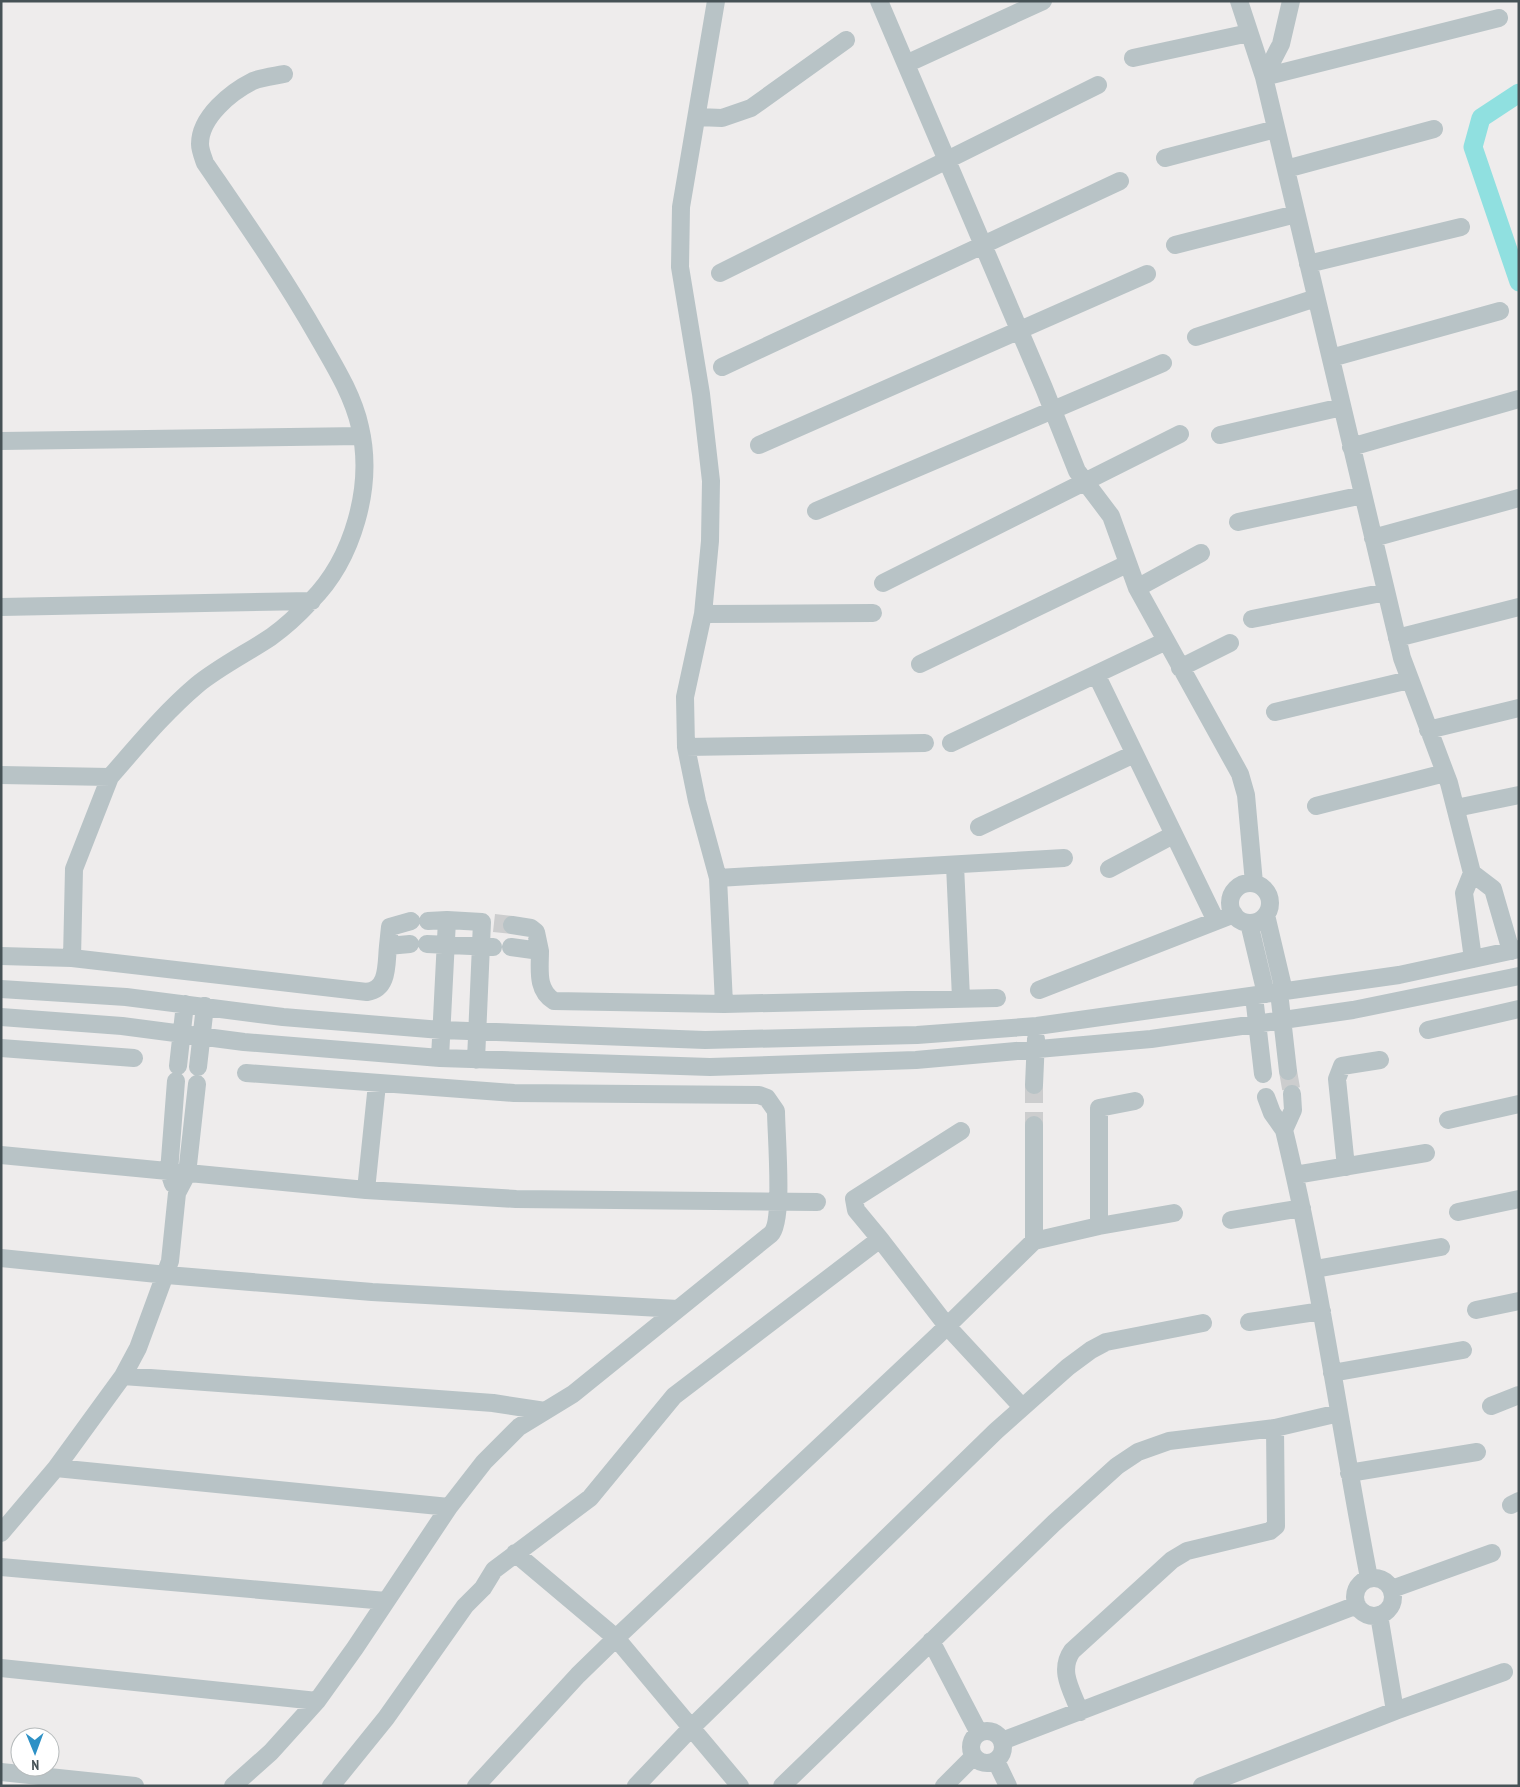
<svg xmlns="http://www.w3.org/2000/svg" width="1520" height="1787" font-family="'PT Sans Narrow',sans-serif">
<rect width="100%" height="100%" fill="#eeecec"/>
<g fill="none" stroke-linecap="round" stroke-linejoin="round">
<path stroke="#90e0e0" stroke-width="19" d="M 1519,93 L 1481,118 L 1473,147 L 1519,282"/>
<path stroke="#cccdce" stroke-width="18" stroke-dasharray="18 9" stroke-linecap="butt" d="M 494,923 L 512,925
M 1288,1071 L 1292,1094
M 1034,1085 L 1034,1125"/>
<path stroke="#b8c3c6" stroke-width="18" d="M 879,1 L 1044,388 L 1077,471 L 1111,516 L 1137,588 L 1240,774 L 1246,795 L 1254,883
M 1239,1 L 1264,77 L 1402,658 L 1449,783 L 1472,873
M 1133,58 L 1249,33
M 906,64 L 1043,1
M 1264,77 L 1499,18
M 1264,77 L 1281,44 L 1291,1
M 698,117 L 722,118 L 751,108 L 846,40
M 1165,158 L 1276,129
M 1286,169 L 1434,129
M 1175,245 L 1296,214
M 1308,264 L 1461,227
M 720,273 L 1098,85
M 1196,337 L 1316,298
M 1331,358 L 1500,311
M 722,367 L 1120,181
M 1220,435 L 1342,407
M 1,441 L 361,436
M 759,445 L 1147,274
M 1351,447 L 1519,399
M 816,511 L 1163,363
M 1238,522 L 1363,495
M 1373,538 L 1519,498
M 883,583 L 1180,434
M 1137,588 L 1201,553
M 1,607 L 312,601
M 703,614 L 873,613
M 1252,619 L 1386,592
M 1397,638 L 1519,607
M 920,664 L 1127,564
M 1180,668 L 1230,643
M 1096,674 L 1216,921
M 1275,712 L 1409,680
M 1428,730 L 1519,708
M 951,743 L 1166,641
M 686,747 L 925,743
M 1,775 L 110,777 L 74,869 L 72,958
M 110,777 C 138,745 165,712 197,685 C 219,667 247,653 271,637 C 285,627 299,614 311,601 C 353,559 374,486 360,427 C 353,395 334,365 318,337 C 284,277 244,220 205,163 C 203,157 200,150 200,144 C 200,117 231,92 253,81 C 262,77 274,76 284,74
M 1316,806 L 1445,773
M 1456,808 L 1519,795
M 979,827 L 1134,754
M 955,865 L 961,998
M 1109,869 L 1173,835
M 718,878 L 1064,858
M1230 903a20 20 0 1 1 40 0a20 20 0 1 1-40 0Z
M 1266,915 L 1284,991
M 428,921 L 447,920
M 1249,923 L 1266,994
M 410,944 L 388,946 L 390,927 L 411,921
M 427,944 L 493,947
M 511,947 L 540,951 L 536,932 L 531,928 L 512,925
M 540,951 C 540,969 536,990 554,1001 L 724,1004 L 718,878 L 697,801 L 686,747 L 685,697 L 703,614 L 710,541 L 711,481 L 701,394 L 680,267 L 681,207 L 716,1
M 1,956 L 72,958 L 367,992 C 389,989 386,964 388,946
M 1473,959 L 1464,893 L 1472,873 L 1493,889 L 1511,951
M 1,989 L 126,997 L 283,1017 L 441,1030 L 705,1040 L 917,1035 L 1037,1026 L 1222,1000 L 1399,975 L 1519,949
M 1039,990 L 1234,914
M 1279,992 L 1288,1071
M 1254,996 L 1263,1074
M 724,1004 L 997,998
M 1,1017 L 122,1026 L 244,1042 L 440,1058 L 710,1067 L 916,1060 L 1151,1039 L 1353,1010 L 1519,976
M 1428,1030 L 1519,1009
M 1,1048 L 134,1058
M 440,1058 L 447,920 L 482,922 L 476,1060
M 178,1066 L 185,1004
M 198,1067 L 205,1006
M 1034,1085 L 1036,1039
M 1266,1097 L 1272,1113 L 1284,1130 C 1320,1278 1340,1429 1369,1578
M 1448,1120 L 1519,1104
M 1284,1130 L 1293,1110 L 1292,1094
M 961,1131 L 854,1199 L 856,1210 L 880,1239 L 947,1326 L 1022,1407
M 1,1155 L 366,1190 L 516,1199 L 817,1202
M 1346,1167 L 1337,1079 L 1342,1066 L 1380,1060
M 1295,1175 L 1426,1153
M 173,1184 L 169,1172 L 176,1081
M 366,1190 L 377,1084
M 1458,1212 L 1519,1199
M 1231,1220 L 1302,1208
M 1099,1226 L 1099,1108 L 1135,1101
M 1034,1241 L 1099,1226 L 1174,1213
M 1,1258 L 167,1275 L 372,1292 L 678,1309
M 1315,1269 L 1441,1247
M 1476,1310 L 1519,1301
M 1249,1322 L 1322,1311
M 1332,1373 L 1463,1350
M 123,1376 L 493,1403 L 545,1411
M 1491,1406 L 1519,1395
M 56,1468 L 449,1507
M 1349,1473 L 1477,1452
M 1511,1505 L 1519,1501
M 1,1533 L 56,1468 L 123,1376 L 138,1348 L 170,1261 L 177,1193 L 187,1174 L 197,1084
M 515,1553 L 616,1638 L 740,1786
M 1,1567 L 386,1601
M1355 1597a19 19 0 1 1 38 0a19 19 0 1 1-38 0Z
M 1392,1589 L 1492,1553
M 1379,1615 L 1395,1711
M 931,1641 L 979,1733
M 1,1668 L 317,1701
M 1080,1712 C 1072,1691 1058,1671 1072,1651 L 1172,1560 L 1187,1551 L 1270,1531 L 1276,1526 L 1275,1428
M971 1747a16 16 0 1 1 32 0a16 16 0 1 1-32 0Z
M 1002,1741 L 1357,1605
M 996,1761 L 1008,1786
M 1,1772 L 135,1786
M 233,1786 L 271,1752 L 317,1701 L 355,1648 L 449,1507 L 484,1462 L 519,1427 L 573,1394 L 771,1234 C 784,1222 776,1133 776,1111 L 767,1098 L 759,1095 L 514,1093 L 246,1073
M 331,1786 L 386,1718 L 465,1606 L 483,1588 L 494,1570 L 590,1498 L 674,1396 L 880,1239
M 476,1786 L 578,1675 L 616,1638 L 937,1336 L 1034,1241 L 1034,1125
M 636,1786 L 692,1727 L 996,1431 L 1068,1367 L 1091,1350 L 1106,1342 L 1203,1323
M 782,1786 L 1054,1523 L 1117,1466 L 1138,1452 L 1169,1441 L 1275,1428 L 1339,1413
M 944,1786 L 973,1757
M 1202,1786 L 1395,1711 L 1504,1672"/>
</g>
<rect width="1520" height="1787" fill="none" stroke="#465256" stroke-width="5"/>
<g transform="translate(35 1752) rotate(179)"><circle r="24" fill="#ffffff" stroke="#b5babb"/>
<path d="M0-4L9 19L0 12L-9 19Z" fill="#2d91c6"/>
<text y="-8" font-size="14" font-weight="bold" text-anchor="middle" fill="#465256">N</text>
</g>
</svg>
